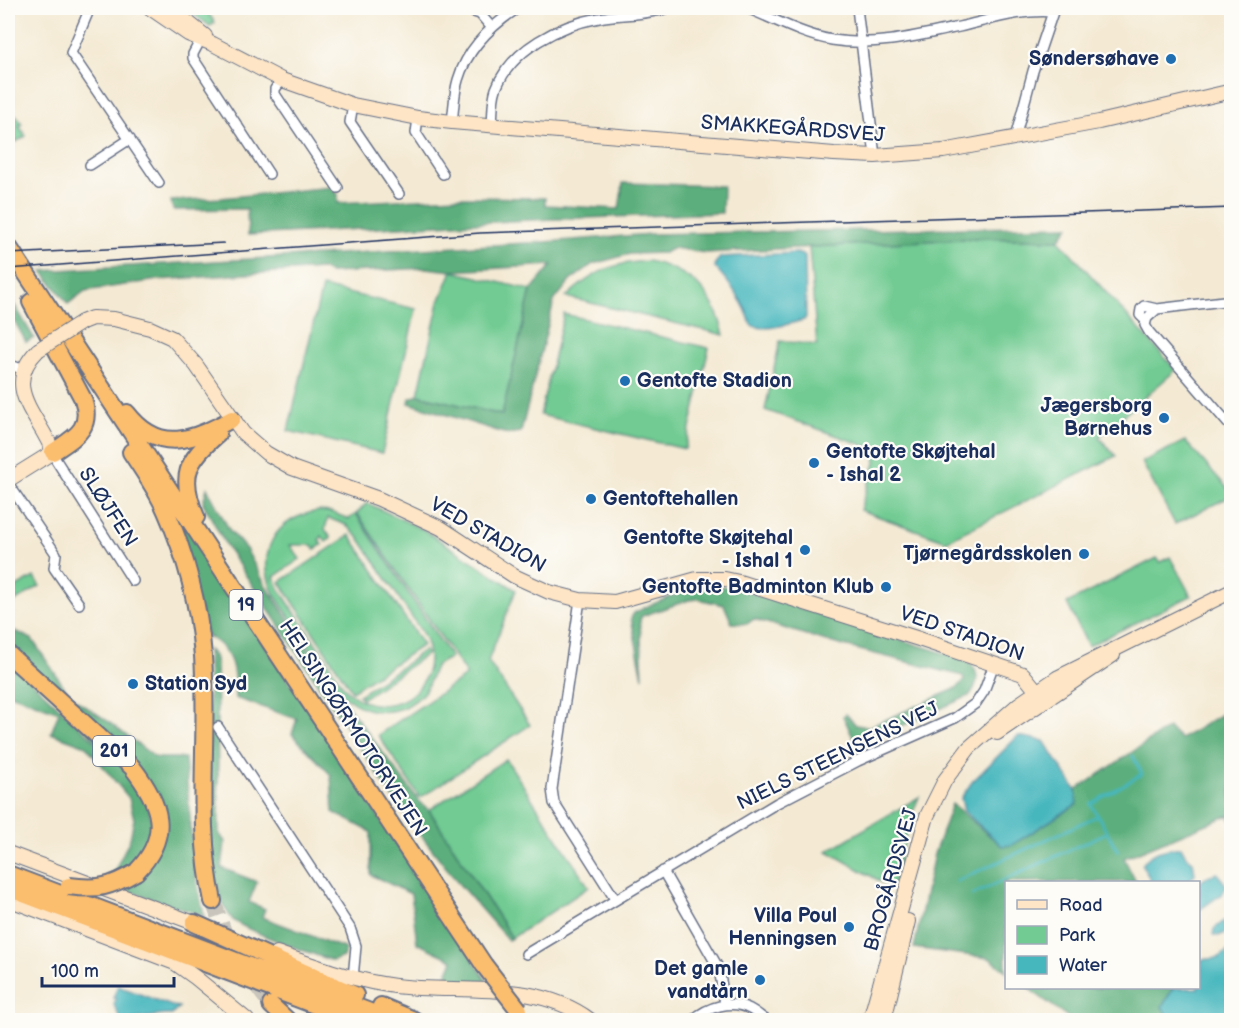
<svg xmlns="http://www.w3.org/2000/svg" width="1239" height="1028" font-family="'Balsamiq Sans',sans-serif">
<rect width="100%" height="100%" fill="#fdfcf7"/>
<filter id="ink" filterUnits="userSpaceOnUse"><feTurbulence type="fractalNoise" baseFrequency=".0167" numOctaves="2"/><feDisplacementMap in="SourceGraphic" scale="12" xChannelSelector="R" yChannelSelector="G"/><feConvolveMatrix kernelMatrix="1 2 1 2 8 2 1 2 1" color-interpolation-filters="sRGB"/></filter>
<filter id="wash" filterUnits="userSpaceOnUse"><feTurbulence type="fractalNoise" baseFrequency=".008" numOctaves="4" result="noise"/><feDisplacementMap in="SourceGraphic" scale="24" xChannelSelector="R" yChannelSelector="G"/><feGaussianBlur stdDeviation="1.35" result="paint"/><feColorMatrix in="noise" values="0 0 0 0 0 0 0 0 0 0 0 0 0 0 0 0 0 1.4 0 .05"/><feComposite in="paint" operator="in"/></filter>
<g filter="url(#wash)">
<rect width="100%" height="100%" fill="#f4ead4"/>
<path fill="#71cb92" stroke="#467d78" stroke-width="1.5" fill-rule="evenodd" d="M 185,8 L 205,8 L 215,23 L 210,26 Z
M 16,115 L 22,124 L 19,126 L 26,136 L 16,142 L 8,129 L 8,121 Z
M 981,238 L 1059,240 L 1176,370 L 1099,437 L 1116,456 L 946,541 L 860,510 L 876,460 L 869,447 L 765,410 L 780,341 L 817,345 L 809,247 Z
M 648,261 C 690,270 714,292 724,335 L 566,297 C 593,272 611,263 648,261 Z
M 452,271 L 531,290 L 502,415 L 418,395 L 439,302 Z
M 322,287 L 416,309 L 382,453 L 288,431 Z
M 564,314 L 709,348 L 685,449 L 540,415 Z
M 1185,441 L 1231,492 L 1231,496 L 1175,524 L 1142,462 Z
M 367,503 L 424,530 L 516,590 L 488,661 L 530,725 L 420,798 L 378,735 L 467,675 L 357,513 Z
M 319,511 L 331,512 L 349,519 L 356,514 L 451,657 C 447,660 438,663 435,667 C 431,674 430,684 424,692 C 399,722 356,715 336,686 L 274,594 C 255,553 274,518 319,511 ZM 328,518 L 346,525 L 360,539 L 423,634 C 431,651 432,670 420,686 C 403,708 371,711 350,693 C 340,685 333,670 326,659 C 311,636 295,613 280,590 L 274,577 L 300,559 L 290,545 L 312,545 L 315,549 L 322,545 L 319,540 L 322,536 L 326,542 L 331,538 L 325,529 Z
M 350,535 L 423,645 L 352,691 L 280,582 Z
M 1170,557 L 1191,596 L 1088,646 L 1067,603 L 1157,558 L 1160,562 Z
M 34,577 L 40,586 L 8,606 L 8,592 Z
M 424,650 L 427,654 L 362,699 L 359,695 L 415,658 L 414,657 Z
M 506,759 L 589,887 L 512,938 L 429,810 Z
M 919,797 L 912,814 L 892,888 L 827,851 Z"/>
<path fill="#5caf7c" stroke="#3c6f6d" stroke-width="1.5" d="M 623,183 L 723,186 L 722,213 L 530,220 L 248,235 L 247,209 L 173,210 L 171,201 L 221,198 L 331,187 L 338,194 L 338,203 L 458,197 L 545,198 L 545,205 L 619,209 Z
M 1069,226 L 1059,240 L 981,238 L 705,253 L 674,248 L 664,253 L 630,254 L 593,264 L 570,281 L 554,301 L 521,432 L 507,434 L 409,403 L 410,398 L 418,395 L 502,415 L 531,290 L 552,265 L 452,271 L 426,268 L 330,273 L 321,269 L 158,280 L 85,291 L 68,304 L 42,271 L 545,242 L 651,234 Z
M 8,294 L 34,338 L 26,342 L 8,309 Z
M 207,488 L 230,531 L 246,549 L 266,586 L 332,685 L 420,802 L 429,810 L 512,938 L 508,940 L 459,884 L 400,808 L 227,547 L 203,503 Z
M 165,493 L 487,981 L 442,986 L 453,960 L 417,943 L 411,894 L 371,875 L 371,832 L 333,812 L 331,775 L 292,734 L 297,719 L 235,698 C 235,671 234,650 207,636 Z
M 721,586 L 742,590 L 966,660 C 980,670 980,683 969,696 L 859,745 L 856,744 L 843,716 L 846,714 L 856,725 L 869,727 L 955,689 L 964,681 L 963,676 L 836,644 L 754,619 L 747,624 L 732,623 L 724,605 L 698,599 L 689,600 L 642,616 L 640,620 L 643,678 L 631,618 L 634,613 C 662,599 690,587 721,586 Z
M 8,628 L 32,639 L 71,697 L 105,719 L 156,758 L 185,758 L 194,867 L 204,916 L 120,888 L 137,879 L 163,810 L 8,647 Z
M 208,650 L 214,656 L 216,664 L 219,833 L 225,842 L 222,868 L 257,882 L 249,902 L 265,909 L 262,917 L 346,949 L 343,957 L 333,961 C 314,954 243,931 232,919 C 205,886 210,805 210,764 C 209,726 209,688 208,650 Z
M 8,659 L 131,775 L 145,792 L 154,830 L 134,867 L 104,878 L 115,870 L 130,839 L 134,819 L 129,798 L 86,746 L 51,733 L 59,712 L 8,693 Z
M 1231,708 L 1231,821 L 1229,815 L 1124,858 L 1136,882 L 1006,882 L 1006,971 L 989,958 L 914,948 L 934,854 L 952,804 L 1002,846 L 1012,845 L 1077,804 L 1076,790 L 1168,728 L 1181,739 Z
M 1028,988 L 1173,988 L 1162,1007 L 1172,1020 L 1072,1020 Z"/>
<path fill="#47b7be" stroke="#31738e" stroke-width="1.5" d="M 797,253 L 805,256 L 806,317 L 804,320 C 788,324 766,332 751,325 C 746,303 729,283 715,267 L 716,262 L 721,257 Z
M 1018,736 L 1044,741 L 1076,790 L 1077,804 L 1012,845 L 1002,846 L 964,811 L 961,798 L 972,782 Z
M 1181,847 L 1186,856 L 1193,861 L 1195,874 L 1188,882 L 1150,882 L 1149,877 L 1142,865 C 1152,850 1164,850 1181,847 Z
M 1217,873 L 1227,886 L 1222,894 L 1199,910 L 1199,883 L 1208,876 Z
M 1231,916 L 1231,931 L 1218,936 L 1213,935 L 1214,929 Z
M 1231,949 L 1231,1020 L 1171,1020 L 1162,1007 L 1173,988 L 1198,988 L 1199,960 L 1218,958 Z
M 118,986 L 172,1006 L 179,1007 L 172,1015 C 154,1014 138,1021 121,1020 L 114,1005 L 116,999 L 113,998 Z"/>
<g fill="none" stroke-linecap="round" stroke-linejoin="round">
<path stroke="#47b7be" stroke-width="3" d="M 1118,851 L 1091,804 L 1142,774 L 1133,756
M 957,881 L 1097,816
M 972,895 L 1106,833"/>
</g>
</g>
<g filter="url(#ink)">
<g fill="none" stroke-linecap="round" stroke-linejoin="round">
<path stroke="#c9c5bc" stroke-width="16" stroke-dasharray="16 8" stroke-linecap="butt" d="M 213,901 L 227,940 L 245,970 L 271,1005"/>
<g stroke="#677087" stroke-width="12">
<path id="street" d="M 90,8 L 71,53 L 159,183
M 461,8 L 480,14 L 492,28
M 747,8 C 774,19 803,35 832,40 C 874,47 918,36 959,27 C 990,20 1021,9 1053,12
M 857,8 L 875,156
M 201,39 L 193,54 L 193,58 L 269,174
M 282,80 L 275,89 L 275,94 L 338,188
M 353,105 L 350,122 L 399,194
M 418,118 L 416,133 L 443,174
M 452,122 C 454,108 454,93 458,80 C 467,49 492,25 518,8
M 492,126 C 493,114 492,100 496,89 C 511,49 560,25 599,18 C 621,14 647,15 668,8
M 1015,138 L 1033,71 L 1054,9
M 90,165 L 130,139
M 1157,309 L 1147,318 L 1143,318 L 1140,315 L 1141,309 L 1144,306 L 1157,309 L 1232,300
M 1147,318 L 1145,325 L 1149,332 L 1232,428
M 8,364 L 24,370
M 53,452 L 56,460 L 133,581
M 8,483 L 56,554 L 54,568 L 79,604
M 580,600 L 552,789 L 554,803 L 615,899
M 218,727 L 350,928 L 356,946 L 353,978
M 663,871 L 719,969 L 725,1004
M 526,954 L 777,803 L 858,761 L 955,718 L 976,703 L 984,691 L 994,664
M 693,1020 C 707,1007 732,999 750,1009 C 756,1012 761,1017 766,1020"/>
</g>
<g stroke="#677087" stroke-width="16">
<path id="secondary" d="M 150,8 L 188,34 L 213,44 L 282,80 L 353,105 L 418,118 L 452,122 L 834,154 L 875,156 L 943,151 L 1099,122 L 1232,91
M 170,8 L 205,36
M 82,322 L 92,318 L 114,319 L 150,328 L 172,338 L 196,365 L 243,433 L 266,453 L 292,468 L 379,499 L 441,528 L 514,576 L 549,592 L 580,600 L 615,602 L 697,579 L 725,579 L 739,582 L 919,639 L 1023,674 L 1044,700
M 8,480 L 53,452 C 40,416 0,388 38,350
M 997,733 L 1113,655
M 8,853 L 202,926
M 8,899 L 175,963 L 196,978 L 247,1020
M 277,953 C 315,966 355,981 395,986 C 460,994 535,979 590,1020
M 870,1020 L 927,816 L 945,780 L 969,748 L 1019,704 L 1057,678 L 1232,591
M 884,1020 L 908,921"/>
</g>
<g stroke="#677087" stroke-width="20">
<path id="highway" d="M 8,246 L 484,965
M 31,302 L 83,399 C 93,429 75,437 53,452
M 127,413 C 160,456 194,439 232,419
M 131,452 C 143,470 157,490 166,511 C 186,556 199,607 203,656 C 209,738 195,820 213,901
M 196,517 C 179,477 186,461 218,434
M 8,654 L 132,767 C 161,804 172,835 136,872
M 8,874 L 391,1020
M 8,888 L 354,1020
M 194,923 L 355,995
M 271,1005 L 287,1020
M 381,1006 L 414,1020"/>
</g>
<use href="#street" stroke="#fff" stroke-width="9"/>
<use href="#secondary" stroke="#fde5c5" stroke-width="14"/>
<use href="#highway" stroke="#fbbd6e" stroke-width="16"/>
<path stroke="#1b2f5e" stroke-width="1.5" d="M 8,254 L 224,243
M 8,269 L 480,233 L 1232,208"/>
<g stroke="#677087" stroke-width="16" stroke-linecap="butt">
<path id="secondary-bridge" d="M 38,350 L 82,322"/>
</g>
<g stroke="#677087" stroke-width="20" stroke-linecap="butt">
<path id="highway-bridge" d="M 69,886 C 97,890 111,887 136,872
M 484,965 L 519,1010"/>
</g>
<use href="#secondary-bridge" stroke="#fde5c5" stroke-width="14"/>
<use href="#highway-bridge" stroke="#fbbd6e" stroke-width="16"/>
</g>
</g>
<g fill="#1f6fb2" stroke="#fdfcf7" stroke-width="2">
<circle cx="1171" cy="59" r="6"/>
<circle cx="625" cy="381" r="6"/>
<circle cx="1164" cy="418" r="6"/>
<circle cx="814" cy="463" r="6"/>
<circle cx="591" cy="499" r="6"/>
<circle cx="805" cy="550" r="6"/>
<circle cx="1084" cy="554" r="6"/>
<circle cx="886" cy="587" r="6"/>
<circle cx="133" cy="684" r="6"/>
<circle cx="849" cy="927" r="6"/>
<circle cx="760" cy="980" r="6"/>
</g>
<g text-anchor="middle" dominant-baseline="central" stroke-width="4.5" stroke-linejoin="round" paint-order="stroke">
<g fill="#fdfcf7" stroke="#5f6c8c" stroke-width="1.5">
<rect x="229.5" y="590" width="33" height="30" rx="4.5"/>
<rect x="93" y="736" width="42" height="30" rx="4.5"/>
</g>
<g font-size="18" font-weight="bold" fill="#1b2f5e">
<text x="246" y="605">19</text>
<text x="114" y="751">201</text>
</g>
<g font-size="20" font-weight="bold" fill="#1b2f5e" stroke="#fdfcf7" text-anchor="end">
<text x="1159" y="59">Søndersøhave</text>
<text x="637" y="381" text-anchor="start">Gentofte Stadion</text>
<text x="1152" y="406">Jægersborg<tspan x="1152" dy="23">Børnehus</tspan></text>
<text x="826" y="452" text-anchor="start">Gentofte Skøjtehal<tspan x="826" dy="23">- Ishal 2</tspan></text>
<text x="603" y="499" text-anchor="start">Gentoftehallen</text>
<text x="793" y="538">Gentofte Skøjtehal<tspan x="793" dy="23">- Ishal 1</tspan></text>
<text x="1072" y="554">Tjørnegårdsskolen</text>
<text x="874" y="587">Gentofte Badminton Klub</text>
<text x="145" y="684" text-anchor="start">Station Syd</text>
<text x="837" y="916">Villa Poul<tspan x="837" dy="23">Henningsen</tspan></text>
<text x="748" y="969">Det gamle<tspan x="748" dy="23">vandtårn</tspan></text>
</g>
<g font-size="20" fill="#1b2f5e" stroke="#fdfcf7">
<text transform="translate(793 129) rotate(4)">SMAKKEGÅRDSVEJ</text>
<text transform="translate(108 507) rotate(57)">SLØJFEN</text>
<text transform="translate(488 535) rotate(30)">VED STADION</text>
<text transform="translate(962 634) rotate(19)">VED STADION</text>
<text transform="translate(353 728) rotate(57)">HELSINGØRMOTORVEJEN</text>
<text transform="translate(838 756) rotate(-26)">NIELS STEENSENS VEJ</text>
<text transform="translate(891 880) rotate(-74)">BROGÅRDSVEJ</text>
</g>
</g>
<rect width="1239" height="1028" fill="none" stroke="#fdfcf7" stroke-width="30"/>
<rect x="1005" y="881" width="195" height="108" fill="#fdfcf7" stroke="#a3aaba" stroke-width="1.5"/>
<rect x="1017" y="900" width="30" height="9" fill="#fde5c5" stroke="#a3aaba" stroke-width="1.5"/>
<text x="1059" y="911" font-size="18" fill="#1b2f5e">Road</text>
<rect x="1017" y="926" width="30" height="18" fill="#71cb92" stroke="#a3aaba" stroke-width="1.5"/>
<text x="1059" y="941" font-size="18" fill="#1b2f5e">Park</text>
<rect x="1017" y="956" width="30" height="18" fill="#47b7be" stroke="#a3aaba" stroke-width="1.5"/>
<text x="1059" y="971" font-size="18" fill="#1b2f5e">Water</text>
<path d="M42 977v9h132v-9" fill="none" stroke="#1b2f5e" stroke-width="3"/>
<text x="51" y="977" font-size="18" fill="#1b2f5e" stroke="#fdfcf7" stroke-width="4.5" paint-order="stroke">100 m</text>
</svg>
